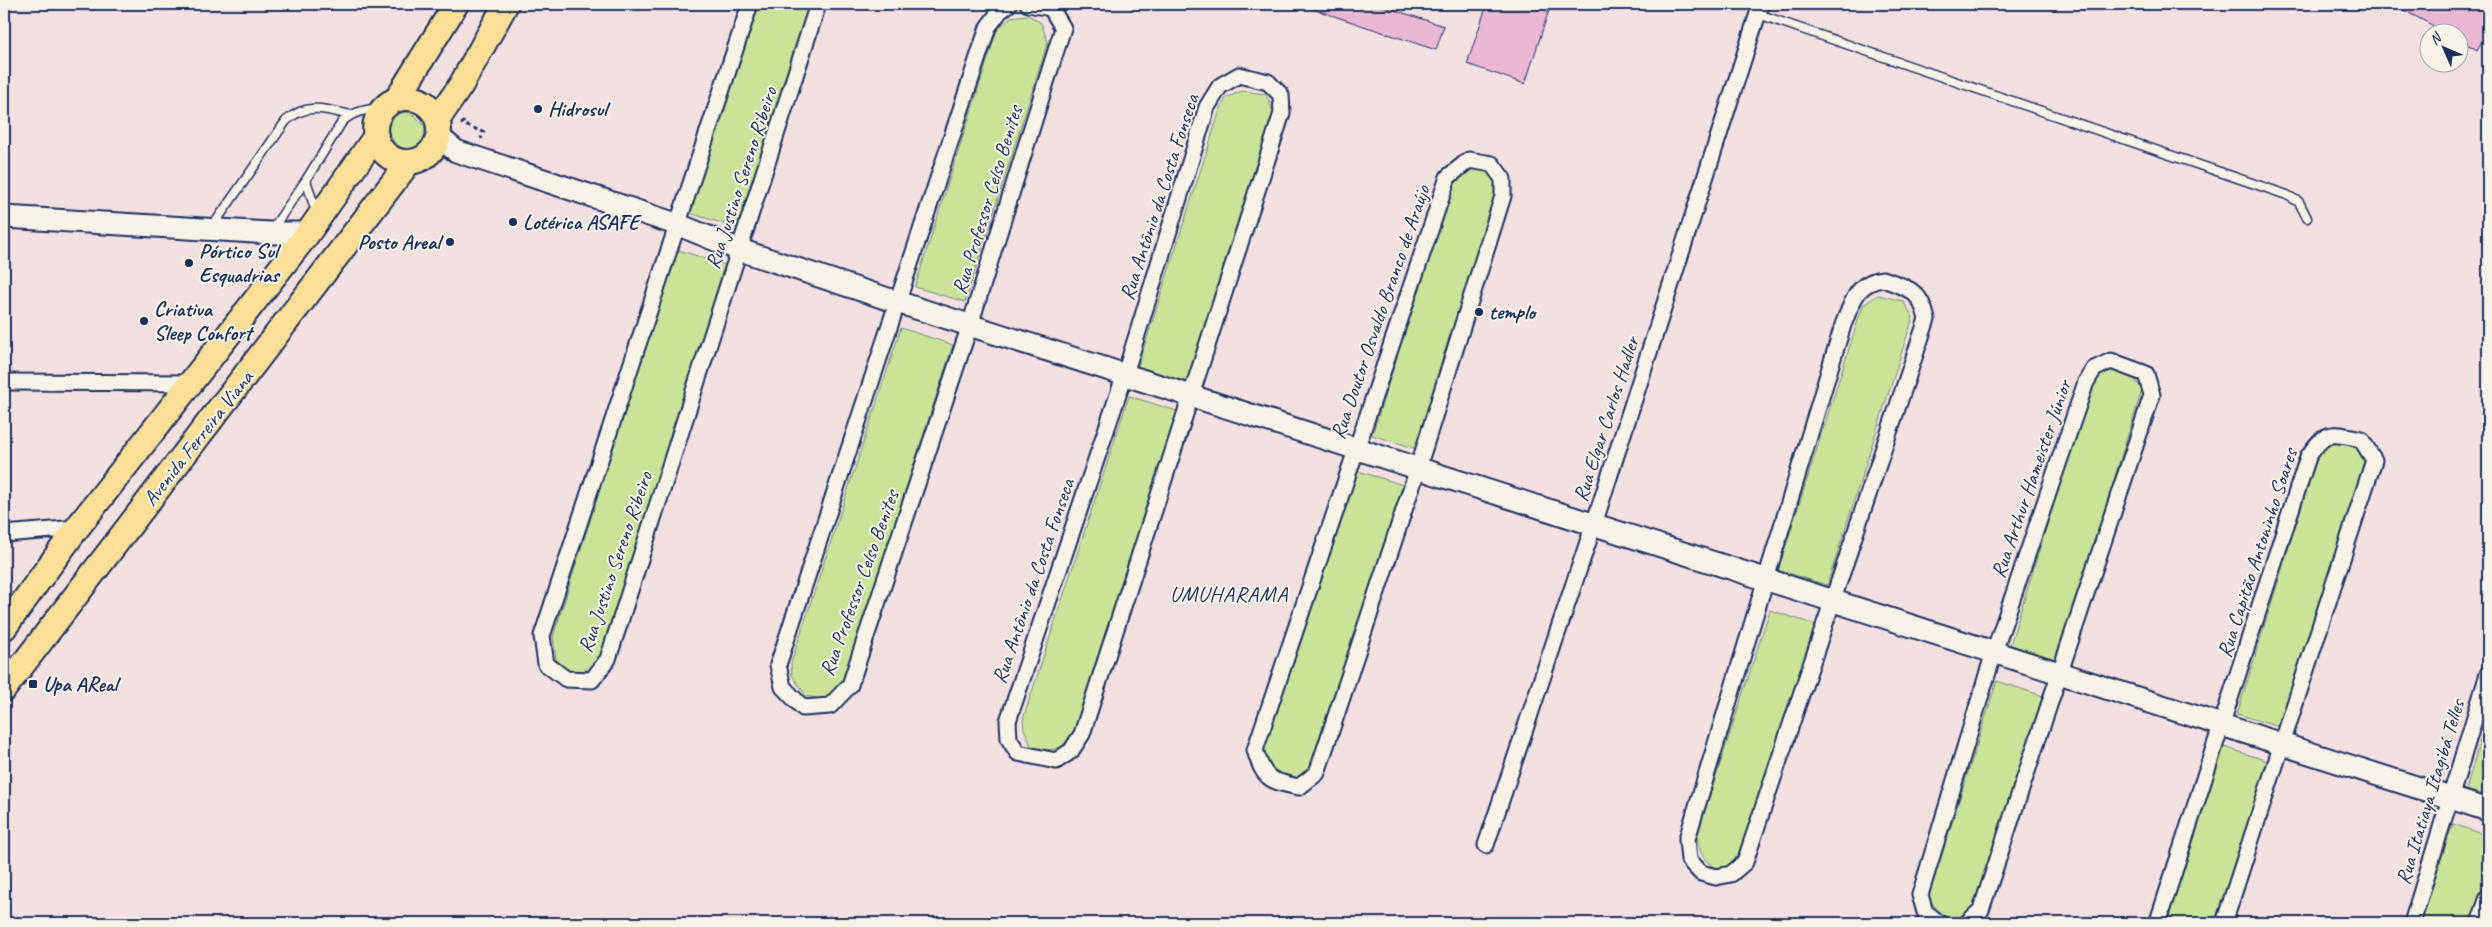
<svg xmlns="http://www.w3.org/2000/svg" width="2492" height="927" font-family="Caveat,sans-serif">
<rect width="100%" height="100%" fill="#f3e1e2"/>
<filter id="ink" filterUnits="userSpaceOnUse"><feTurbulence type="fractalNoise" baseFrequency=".02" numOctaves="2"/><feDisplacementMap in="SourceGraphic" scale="10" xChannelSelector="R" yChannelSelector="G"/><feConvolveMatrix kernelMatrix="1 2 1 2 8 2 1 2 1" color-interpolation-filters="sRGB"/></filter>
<g filter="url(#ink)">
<path fill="#cae399" stroke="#72897c" d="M 758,4 L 810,4 L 737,228 L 690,213 Z
M 1028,15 L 1041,23 L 1048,42 L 965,302 L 915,287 L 997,30 L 1011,17 Z
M 1242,91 L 1266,94 L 1275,117 L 1189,386 L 1137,369 L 1220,110 L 1226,98 Z
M 407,112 L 414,115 L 425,126 L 425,141 L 414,149 C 399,150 391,142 388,128 L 394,115 Z
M 1471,167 L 1489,168 L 1496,180 L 1497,198 L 1417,449 L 1372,435 L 1453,181 Z
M 676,249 L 725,265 L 602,655 L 585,670 L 568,673 L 556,659 L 553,637 Z
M 1878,295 L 1903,301 L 1913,317 L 1827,585 L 1778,570 L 1863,305 Z
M 901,328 L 953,345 L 843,681 L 826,700 L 806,696 L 792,675 L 791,663 Z
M 2107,368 L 2132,375 L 2142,390 L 2058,660 L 2010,645 L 2092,379 Z
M 1129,396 L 1180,412 L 1075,732 C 1060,752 1055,751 1032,748 L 1024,729 L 1023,719 Z
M 2334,440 L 2358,447 L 2368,466 L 2282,728 L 2237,714 L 2319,450 Z
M 1355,470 L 1403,485 L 1310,769 L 1295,779 L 1277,775 L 1265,763 L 1265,745 Z
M 1770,610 L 1816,625 L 1741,854 L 1724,869 C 1705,867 1699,853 1697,835 Z
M 1997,681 L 2043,696 L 1976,904 L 1962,918 L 1946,917 L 1933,905 L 1929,895 Z
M 2488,712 L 2488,796 L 2466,790 Z
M 2224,747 L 2268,761 L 2215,923 L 2173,923 L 2169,914 Z
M 2453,824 L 2488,836 L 2488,879 L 2473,923 L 2419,923 Z"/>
<path fill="#eab7d5" stroke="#1b2f5e" d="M 1308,4 L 1376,4 L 1444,26 L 1436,50 L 1307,7 Z
M 1487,4 L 1551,4 L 1525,84 L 1467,64 Z
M 2392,4 L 2488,4 L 2488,30 L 2477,50 L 2460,40 L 2460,32 L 2445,32 Z"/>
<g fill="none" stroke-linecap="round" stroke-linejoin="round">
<g stroke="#1b2f5e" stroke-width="11">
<path id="lane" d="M 1758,14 L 2287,195 L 2299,202 L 2307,218
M 306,180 L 316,212
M 212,227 L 286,121 C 306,102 326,109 350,115
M 271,231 L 306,180 L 342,122 C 353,111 368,109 384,108"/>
</g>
<g stroke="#1b2f5e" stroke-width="19">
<path id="street" d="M 750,4 L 542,636 L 546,664 L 566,679 L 592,680 L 608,659 L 818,4
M 1009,4 L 1000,11 L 988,27 L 778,665 L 783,687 L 803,708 L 830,706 L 850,685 L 970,325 L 1063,28 L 1051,8 L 1028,4
M 1239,75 L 1268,82 L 1281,95 L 1282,113 L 1082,734 L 1071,751 L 1056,761 L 1018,753 L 1009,739 L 1008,721 L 1125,374 L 1207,107 L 1220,86 Z
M 1469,160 L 1492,164 L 1503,179 L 1503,196 L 1418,468 L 1317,773 L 1299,787 C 1270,781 1264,780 1255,750 L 1448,177 Z
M 1883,279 C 1910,289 1920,290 1927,319 L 1745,862 L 1731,874 L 1716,877 L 1701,873 L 1689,860 L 1687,839 L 1843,325 C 1852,303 1856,282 1883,279 Z
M 4,382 L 192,383
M 4,534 L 77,528
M 1486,845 L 1594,524 L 1761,4
M 1939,923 L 1925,912 L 1920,895 L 1994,652 L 2086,382 L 2094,369 L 2111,361 L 2146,374 L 2152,395 L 1981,910 L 1967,923
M 2160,923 L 2159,918 L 2308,457 C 2326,429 2332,433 2361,439 L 2374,460 L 2224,923
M 2412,923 L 2488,674
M 2479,923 L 2488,897"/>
</g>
<g stroke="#1b2f5e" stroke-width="25">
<path id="secondary" d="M 439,137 L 456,151 L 679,225 L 740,250 L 897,302 L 2488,810
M 4,217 L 270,233 L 308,233"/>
</g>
<g stroke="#1b2f5e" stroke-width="28">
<path id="primary" d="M375 130a32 32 0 1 1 64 0a32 32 0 1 1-64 0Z
M 397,99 L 456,4
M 438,119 L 461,85 L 506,4
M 4,628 L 77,528 L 308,233 L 376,136
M 4,689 L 409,162"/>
</g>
<path stroke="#1b2f5e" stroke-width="3" stroke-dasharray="4 4" stroke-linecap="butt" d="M 464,121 L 462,124 L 484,132 L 481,139"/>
<use href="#lane" stroke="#f7f3e8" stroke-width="8"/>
<use href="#street" stroke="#f7f3e8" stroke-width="15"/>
<use href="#secondary" stroke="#f7f3e8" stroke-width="21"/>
<use href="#primary" stroke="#fadf96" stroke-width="24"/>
</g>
</g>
<g fill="#1b2f5e" stroke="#f7f3e8" stroke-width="2">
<circle cx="538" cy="109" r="5"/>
<circle cx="513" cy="222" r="5"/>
<circle cx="450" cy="242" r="5"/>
<circle cx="189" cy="263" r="5"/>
<circle cx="1479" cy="312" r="5"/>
<circle cx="144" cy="321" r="5"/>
<rect x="28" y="679" width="10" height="10" rx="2.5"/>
</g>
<g text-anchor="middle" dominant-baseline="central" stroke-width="4" stroke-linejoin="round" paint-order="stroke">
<g font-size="21" font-weight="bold" fill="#1b2f5e" stroke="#f7f3e8" text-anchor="start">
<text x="548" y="109">Hidrosul</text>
<text x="523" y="222">Lotérica ASAFE</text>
<text x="440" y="242" text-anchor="end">Posto Areal</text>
<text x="199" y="251">Pórtico Sul<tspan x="199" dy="24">Esquadrias</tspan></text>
<text x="154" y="309">Criativa<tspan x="154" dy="24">Sleep Confort</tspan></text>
<text x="1489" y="312">templo</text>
<text x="43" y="684">Upa AReal</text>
</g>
<g font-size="21" fill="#1b2f5e" stroke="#f7f3e8">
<text transform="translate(741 178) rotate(-72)">Rua Justino Sereno Ribeiro</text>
<text transform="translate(1159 197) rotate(-72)">Rua Antônio da Costa Fonseca</text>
<text transform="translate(987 200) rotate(-73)">Rua Professor Celso Benites</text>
<text transform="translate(1380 312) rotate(-71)">Rua Doutor Osvaldo Branco de Araújo</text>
<text transform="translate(1606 419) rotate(-72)">Rua Elgar Carlos Hadler</text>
<text transform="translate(198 438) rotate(-52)">Avenida Ferreira Viana</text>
<text transform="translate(2031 479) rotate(-71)">Rua Arthur Hameister Júnior</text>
<text transform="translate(2257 553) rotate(-72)">Rua Capitão Antoninho Soares</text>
<text transform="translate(615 562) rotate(-71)">Rua Justino Sereno Ribeiro</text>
<text transform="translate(1033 581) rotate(-71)">Rua Antônio da Costa Fonseca</text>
<text transform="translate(859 583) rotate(-70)">Rua Professor Celso Benites</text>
<text transform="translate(2430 792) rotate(-73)">Rua Itatiaya Itagibá Telles</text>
</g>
<g font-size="22" letter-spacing="1" fill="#1b2f5e" stroke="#f7f3e8">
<text x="1229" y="594">UMUHARAMA</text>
</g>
</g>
<rect width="2492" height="927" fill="none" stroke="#f7f3e8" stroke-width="20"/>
<rect x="10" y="10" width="2472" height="907" fill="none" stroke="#1b2f5e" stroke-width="2" filter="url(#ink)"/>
<g transform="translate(2444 48) rotate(315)"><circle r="24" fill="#f7f3e8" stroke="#9fa5b1"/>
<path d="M0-4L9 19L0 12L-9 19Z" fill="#1b2f5e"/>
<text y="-8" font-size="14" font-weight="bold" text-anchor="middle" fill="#1b2f5e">N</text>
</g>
</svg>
